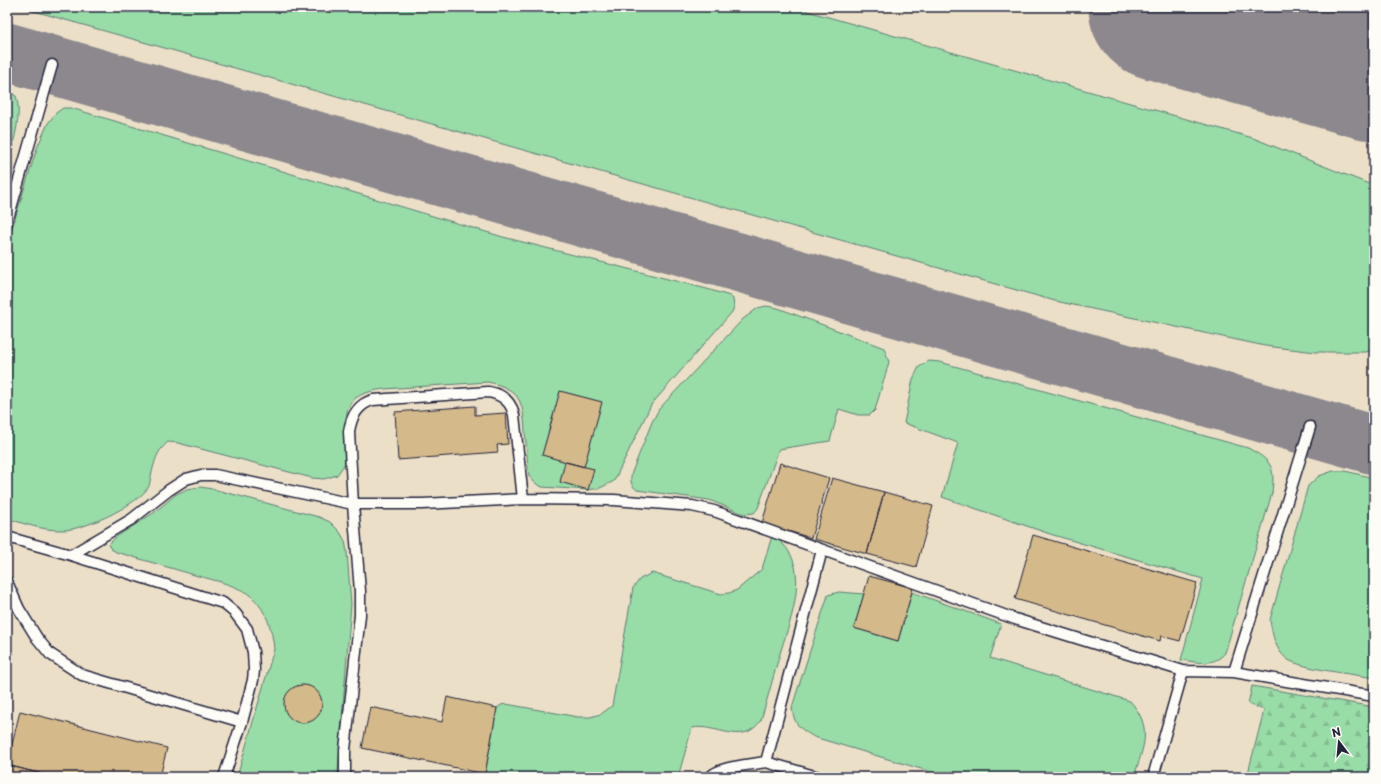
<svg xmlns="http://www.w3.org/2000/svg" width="1381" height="784" font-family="'Playpen Sans',sans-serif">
<defs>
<pattern id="forest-firs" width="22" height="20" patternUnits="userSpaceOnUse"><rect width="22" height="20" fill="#98dca8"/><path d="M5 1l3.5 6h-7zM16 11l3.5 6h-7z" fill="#83bc92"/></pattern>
</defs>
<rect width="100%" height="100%" fill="#f5efe1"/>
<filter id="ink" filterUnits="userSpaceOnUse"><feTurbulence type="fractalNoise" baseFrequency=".025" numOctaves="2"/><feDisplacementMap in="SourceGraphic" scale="8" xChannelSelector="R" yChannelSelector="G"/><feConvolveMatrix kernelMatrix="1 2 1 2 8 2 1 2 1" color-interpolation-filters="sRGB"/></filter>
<g filter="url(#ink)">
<path fill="#ebdfc7" d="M 7,7 L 1374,7 L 1374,777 L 7,777 Z"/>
<path fill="#98dca8" stroke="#5d7f72" d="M 20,7 L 793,7 L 1253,138 L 1374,186 L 1374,350 L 1366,352 L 1316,352 L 1265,346 L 1055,301 Z
M 7,90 L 16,96 C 23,115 12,147 7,166 Z
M 63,108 L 71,108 L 503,237 L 707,289 L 730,296 L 733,299 L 734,307 L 732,312 L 651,405 L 614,481 L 600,488 L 588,490 L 542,487 L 535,483 L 529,476 L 528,468 C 527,456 526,443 525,431 C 523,401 520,389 488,382 L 384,389 C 341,395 346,410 346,446 C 346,452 346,460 344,465 C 342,468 339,472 337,475 L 324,479 L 312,478 L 178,443 L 168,442 C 156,452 155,461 151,476 C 150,480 150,485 148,488 C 135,506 83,531 61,530 C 42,530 24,524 7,518 L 7,244 L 37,148 L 48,123 L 56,113 Z
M 766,306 L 778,308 L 884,348 L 889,362 L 875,410 L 870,415 L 858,415 L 839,409 L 830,441 L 779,449 L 758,508 L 754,513 L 744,514 L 709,500 L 637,490 C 630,485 630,480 632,472 L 652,422 L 659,409 L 743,319 L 758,308 Z
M 929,361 L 940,362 L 1248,448 C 1272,461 1275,466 1272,493 L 1225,653 C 1213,667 1197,662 1181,660 L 1203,579 L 1050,534 L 942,497 L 958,443 L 904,423 L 913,379 L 919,367 Z
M 1333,471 L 1345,471 L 1374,478 L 1374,678 C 1354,674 1301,669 1287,659 C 1275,650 1272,633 1270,620 L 1308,486 L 1319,476 Z
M 200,487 L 213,489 L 319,517 L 330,522 L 340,532 L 345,541 L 347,552 L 351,604 L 338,770 L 338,777 L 237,777 L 274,649 C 272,629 267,611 252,597 C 240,586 214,580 198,576 C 171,568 143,560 116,552 L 111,549 L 108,545 L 116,537 L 155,512 L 175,495 L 187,489 Z
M 772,536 C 775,538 780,540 782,543 C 810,570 791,619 781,650 C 774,674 768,697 761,720 C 743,748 716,723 692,728 L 678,777 L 481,777 L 485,774 L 497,708 L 501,705 L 506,704 L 578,717 L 590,717 L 601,714 L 612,706 L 633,588 L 640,579 L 652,573 L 721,594 L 729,593 L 737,590 L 762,569 Z
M 839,592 L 864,594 L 854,628 L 898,641 L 912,592 L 1001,624 L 990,658 L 1130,701 C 1154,728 1143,747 1134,777 L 948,777 L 814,737 C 799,728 794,725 792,707 L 828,595 Z"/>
<path fill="url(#forest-firs)" stroke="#5d7f72" d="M 1252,686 L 1374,707 L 1374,777 L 1247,777 L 1264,710 L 1248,704 Z"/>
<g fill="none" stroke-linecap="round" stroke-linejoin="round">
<path stroke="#8c888e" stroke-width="59" d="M 7,52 L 1374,445"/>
<path stroke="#8c888e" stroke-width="147" d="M 1162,7 L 1374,67"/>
</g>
<path fill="#d4b98a" stroke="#22223b" d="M 560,391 L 602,402 L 584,467 L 542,455 Z
M 475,406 L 475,415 L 506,413 L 508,444 L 497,445 L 498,452 L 398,460 L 395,412 Z
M 565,462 L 594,469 L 588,490 L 560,482 Z
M 780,463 L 829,478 L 811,538 L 762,523 Z
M 832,478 L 884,492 L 867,554 L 814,539 Z
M 884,492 L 933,506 L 916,567 L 867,554 Z
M 1033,535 L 1197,583 L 1180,641 L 1161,636 L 1160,641 L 1015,599 Z
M 869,576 L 913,588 L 898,641 L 854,628 Z
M284 704a19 19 0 1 1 38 0a19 19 0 1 1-38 0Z
M 447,697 L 497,708 L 485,774 L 362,748 L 370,707 L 442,722 Z
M 20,711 L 167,748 L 160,777 L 54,777 L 7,765 Z
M 7,765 L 54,777 L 7,777 Z"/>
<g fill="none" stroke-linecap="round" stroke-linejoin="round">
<g stroke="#22223b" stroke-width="13">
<path id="service" d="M 7,222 L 52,65
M 7,537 L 71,555 L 132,519 L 169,490 L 186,479 L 201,475 L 215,475 L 353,504 L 422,504 L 523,499 L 614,500 L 692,506 L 714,511 L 1015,619 L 1183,671 L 1234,672 L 1374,696
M 71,555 L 223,603 L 235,613 L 247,629 L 253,652 L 254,670 L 253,680 L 242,722 L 224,777
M 7,582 L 19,609 L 37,638 L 50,654 L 82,675 L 242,722
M 1234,672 L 1310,427
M 345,777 L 345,750 L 360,615 L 360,591 L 353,504 L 349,432 C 351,417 358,404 373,400 L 488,392 C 502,394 511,401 514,415 L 523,499
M 710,777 C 720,766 750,765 766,762
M 818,777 L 766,762 L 822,550
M 1153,777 L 1183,671"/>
</g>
<use href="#service" stroke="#fdfcf7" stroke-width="10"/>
</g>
</g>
<rect width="1381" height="784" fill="none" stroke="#fdfcf7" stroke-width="24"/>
<rect x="12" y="12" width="1357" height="760" fill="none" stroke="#22223b" stroke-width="1.5" filter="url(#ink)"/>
<g transform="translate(1339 742) rotate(344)" stroke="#fdfcf7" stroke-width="3" paint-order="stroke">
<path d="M0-3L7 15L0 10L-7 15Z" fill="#22223b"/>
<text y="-6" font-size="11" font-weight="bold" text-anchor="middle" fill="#22223b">N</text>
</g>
</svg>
